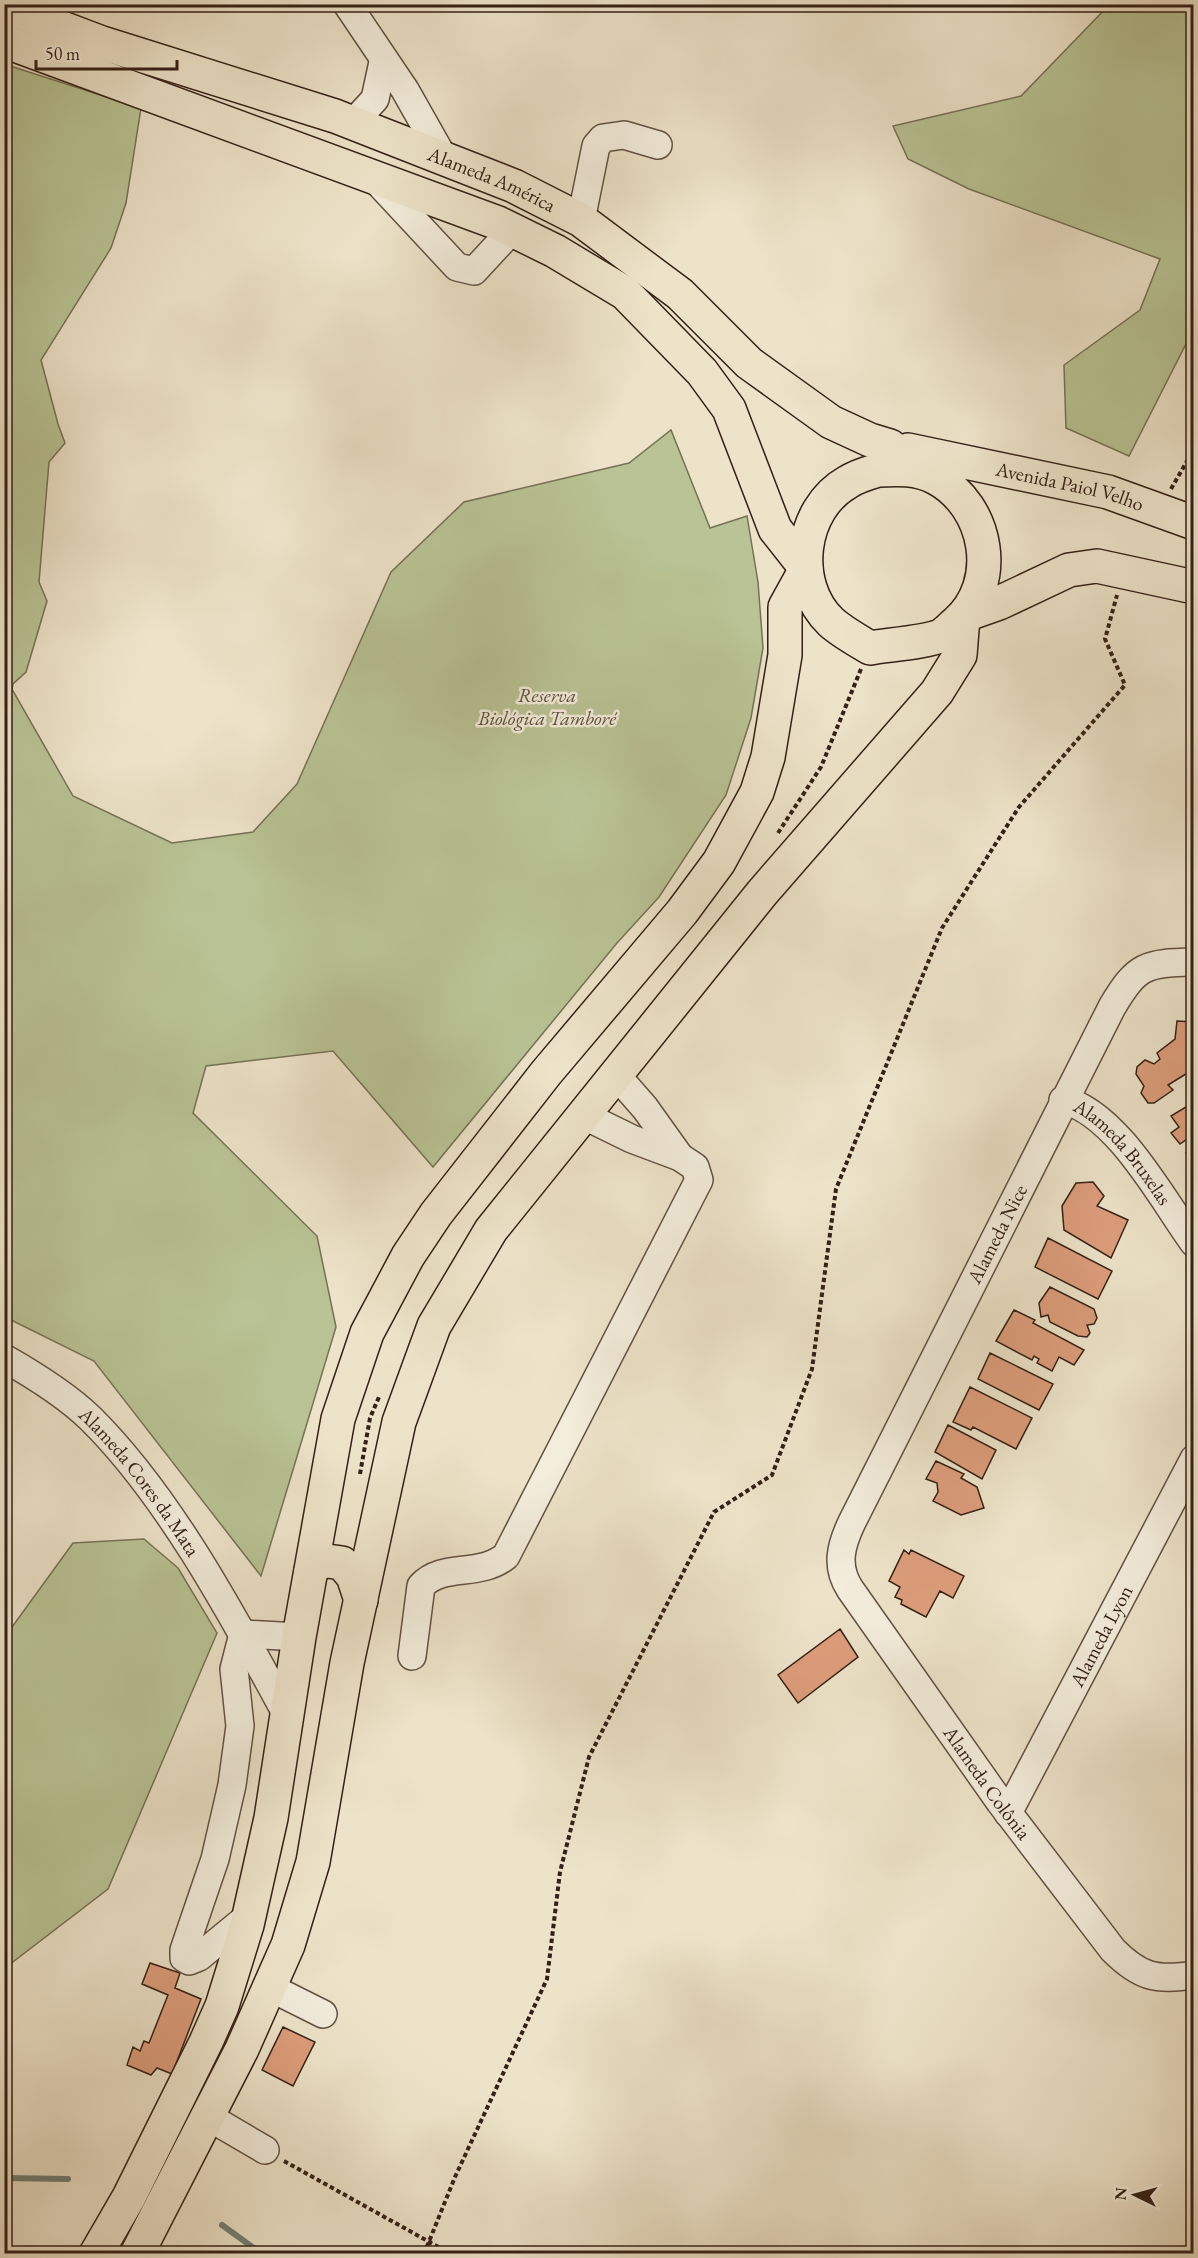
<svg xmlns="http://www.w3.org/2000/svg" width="1198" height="2258" font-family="'EB Garamond',serif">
<rect width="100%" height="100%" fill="#ede3c9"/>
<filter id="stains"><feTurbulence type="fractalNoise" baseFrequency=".00333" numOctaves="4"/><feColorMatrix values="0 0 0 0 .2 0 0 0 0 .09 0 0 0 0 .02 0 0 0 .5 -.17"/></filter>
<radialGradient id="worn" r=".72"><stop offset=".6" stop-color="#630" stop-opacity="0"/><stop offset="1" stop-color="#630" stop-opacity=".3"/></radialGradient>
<path fill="#b9c395" stroke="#767256" stroke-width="1.5" d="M 1109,5 L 1194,5 L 1193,330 L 1129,456 L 1066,428 L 1064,365 L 1140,310 L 1160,259 L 969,189 L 908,159 L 893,126 L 1021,96 Z
M 4,64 L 141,108 L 126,203 L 111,248 L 41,360 L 58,424 L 65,443 L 49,462 L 39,582 L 47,601 L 26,672 L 13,684 L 12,689 L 73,796 L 172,843 L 253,832 L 297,784 L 391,572 L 464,502 L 629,463 L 671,430 L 710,528 L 747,516 L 758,582 L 763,648 L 751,718 L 726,795 L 659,897 L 617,943 L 433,1167 L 333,1051 L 206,1066 L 193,1113 L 317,1236 L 336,1327 L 261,1576 L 94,1361 L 5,1317 Z
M 144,1539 L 178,1568 L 217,1633 L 108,1889 L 5,1968 L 5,1633 L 7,1634 L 73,1543 Z"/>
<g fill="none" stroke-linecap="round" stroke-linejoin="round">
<path stroke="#717f73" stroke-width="6" d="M 4,2178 L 68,2179
M 222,2225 L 262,2254"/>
</g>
<path fill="#dd9d7c" stroke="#342016" stroke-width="1.5" d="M 1177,1021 L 1194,1022 L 1191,1042 L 1194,1042 L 1194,1069 L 1168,1085 L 1173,1090 L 1154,1103 L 1148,1103 L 1141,1093 L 1144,1086 L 1136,1074 L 1137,1067 L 1145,1060 L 1154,1064 L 1160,1059 L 1157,1053 L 1175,1039 Z
M 1194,1102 L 1194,1134 L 1180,1144 L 1171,1133 L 1179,1127 L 1171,1116 Z
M 1194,1148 L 1194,1163 L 1186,1153 Z
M 1093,1182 L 1104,1196 L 1097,1206 L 1128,1220 L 1111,1258 L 1064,1230 L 1062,1206 L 1076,1183 Z
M 1048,1238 L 1112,1271 L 1098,1299 L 1035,1267 Z
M 1050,1287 L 1094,1309 L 1097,1318 L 1094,1324 L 1087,1325 L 1090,1333 L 1087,1337 L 1078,1336 L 1050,1322 L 1048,1315 L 1041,1317 L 1039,1303 Z
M 1014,1310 L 1035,1320 L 1033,1323 L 1084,1350 L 1074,1365 L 1059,1357 L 1052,1371 L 1037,1363 L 1039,1359 L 1034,1356 L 1032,1360 L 996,1341 Z
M 990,1353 L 1053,1384 L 1039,1410 L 978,1379 Z
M 970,1387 L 1032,1418 L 1016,1449 L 973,1427 L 971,1430 L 953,1422 Z
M 948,1425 L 996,1450 L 982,1479 L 935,1452 Z
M 936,1461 L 964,1474 L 961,1478 L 977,1487 L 984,1508 L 961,1515 L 933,1501 L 938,1492 L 937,1483 L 926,1479 Z
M 904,1550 L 909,1554 L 911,1550 L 964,1576 L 953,1598 L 940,1591 L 926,1617 L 901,1604 L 902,1600 L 895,1597 L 900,1587 L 889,1581 Z
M 840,1629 L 858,1657 L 798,1703 L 778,1675 Z
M 150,1963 L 180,1973 L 175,1988 L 201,1999 L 172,2074 L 157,2068 L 151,2075 L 127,2065 L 133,2047 L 140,2051 L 144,2041 L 149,2043 L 168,1995 L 142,1984 Z
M 283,2027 L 315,2042 L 293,2086 L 262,2070 Z"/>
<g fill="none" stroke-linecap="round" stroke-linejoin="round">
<g stroke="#625143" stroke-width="30">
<g id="minor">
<path d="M 347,4 L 405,90 L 444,159"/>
<path d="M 353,123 L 375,99 L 383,62"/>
<path d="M 375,179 L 457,267 L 474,271 L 513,229"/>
<path d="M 581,220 L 596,146 L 603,138 L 624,135 L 658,145"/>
<path id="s1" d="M 1194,962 C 1145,963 1137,965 1112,1007 L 852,1522 C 841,1545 835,1566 850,1589 L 1000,1802 L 1113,1950 C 1140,1977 1156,1981 1194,1975"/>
<path d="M 617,1076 L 645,1108 L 680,1157"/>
<path id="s2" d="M 1063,1100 C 1117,1113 1162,1199 1194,1243"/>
<path id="s3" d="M 4,1358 C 34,1375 65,1394 90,1418 C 169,1496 233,1616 286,1713"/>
<path d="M 243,1634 L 234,1669 L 240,1726 L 232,1785 L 215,1859 L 184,1950 L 184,1958 L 189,1961 L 199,1957 L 250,1915"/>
<path d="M 243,1634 L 299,1637"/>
<path d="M 412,1656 L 421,1586 C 443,1562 479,1578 506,1556 L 699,1180 L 695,1167 L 680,1157 L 632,1139 L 585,1116"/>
<path id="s4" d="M 1008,1813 L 1194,1459"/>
<path d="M 269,1987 L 323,2014"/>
<path d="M 207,2116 L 265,2150"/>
</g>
</g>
<g stroke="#342016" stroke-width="36">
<g id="major">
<path id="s5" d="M 4,6 L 102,43 L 335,116 L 514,186 L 581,220 L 680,294 L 749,363 L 831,422 L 870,440 L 890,446 L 911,469"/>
<path d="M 4,41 L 498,223 L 555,251 L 625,293 L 702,372 L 729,409 L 775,529 L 805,567"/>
<path id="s6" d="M 908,450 L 1108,492 L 1194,523"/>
<path d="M 878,470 C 898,469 917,468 936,478 C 988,506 1002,583 956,623 C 952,626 947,632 942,635 C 929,642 886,645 870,648 C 857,640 842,632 831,622 C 791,584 800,509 848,482 C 857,476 868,473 878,470 Z"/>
<path d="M 965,615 L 999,603 L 1069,570 L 1097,566 L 1194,587"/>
<path d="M 311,1571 L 320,1560 L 342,1563 L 353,1576 L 361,1600"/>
<path d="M 96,2254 L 129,2197 L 206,2042 L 222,2006 L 247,1925 L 271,1818 L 299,1637 L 338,1419 L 367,1333 L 408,1256 L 436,1214 L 546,1073 L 682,912 L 719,862 L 757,792 L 768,757 L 785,655 L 785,607 L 806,569"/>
<path d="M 137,2254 L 242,2049 L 288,1945 L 313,1862 L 347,1663 L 399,1422 L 434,1326 L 491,1230 L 762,893 L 937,692 L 960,655 L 963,617"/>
</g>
</g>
<path stroke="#342016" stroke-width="4" stroke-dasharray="4.5 3" stroke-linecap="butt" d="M 1171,489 L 1194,449
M 778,833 L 821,767 L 861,669
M 360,1474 L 370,1418 L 379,1397
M 284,2161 L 451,2254
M 424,2254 L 455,2177 L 547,1979 L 560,1872 L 589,1757 L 714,1512 L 772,1475 L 812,1369 L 836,1189 L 942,928 L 1019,807 L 1125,685 L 1105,639 L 1117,595"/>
<use href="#minor" stroke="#f3eddc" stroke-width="27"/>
<use href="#major" stroke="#ede3c9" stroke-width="33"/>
</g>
<g text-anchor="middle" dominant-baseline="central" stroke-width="5" stroke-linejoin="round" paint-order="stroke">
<g font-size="20" fill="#342016" stroke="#f3eddc">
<text stroke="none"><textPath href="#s5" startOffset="518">Alameda América</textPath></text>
<text stroke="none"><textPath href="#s6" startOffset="166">Avenida Paiol Velho</textPath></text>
<text stroke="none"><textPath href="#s2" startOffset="81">Alameda Bruxelas</textPath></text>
<text transform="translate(997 1234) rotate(-63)">Alameda Nice</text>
<text stroke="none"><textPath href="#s3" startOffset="186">Alameda Cores da Mata</textPath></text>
<text stroke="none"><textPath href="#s4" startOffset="200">Alameda Lyon</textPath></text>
<text stroke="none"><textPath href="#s1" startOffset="986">Alameda Colônia</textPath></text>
</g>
<g font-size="20" font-style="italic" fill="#5c513c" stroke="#f3eddc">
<text x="547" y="695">Reserva<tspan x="547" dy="23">Biológica Tamboré</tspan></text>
</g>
</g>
<rect width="1198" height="2258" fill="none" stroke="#ede3c9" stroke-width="24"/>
<rect x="6" y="6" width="1186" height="2246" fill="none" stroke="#342016" stroke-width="3"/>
<rect x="12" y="12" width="1174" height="2234" fill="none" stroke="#342016" stroke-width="1.5"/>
<g transform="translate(1135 2195) rotate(275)" stroke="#f3eddc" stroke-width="4.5" paint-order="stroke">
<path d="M0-4.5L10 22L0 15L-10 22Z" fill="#342016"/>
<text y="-9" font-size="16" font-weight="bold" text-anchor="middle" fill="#342016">N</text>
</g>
<path d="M36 60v9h141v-9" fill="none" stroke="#342016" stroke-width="3"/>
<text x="45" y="60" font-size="18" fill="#342016" stroke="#f3eddc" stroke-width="4.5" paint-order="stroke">50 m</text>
<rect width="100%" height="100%" filter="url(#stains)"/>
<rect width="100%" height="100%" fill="url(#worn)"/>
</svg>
